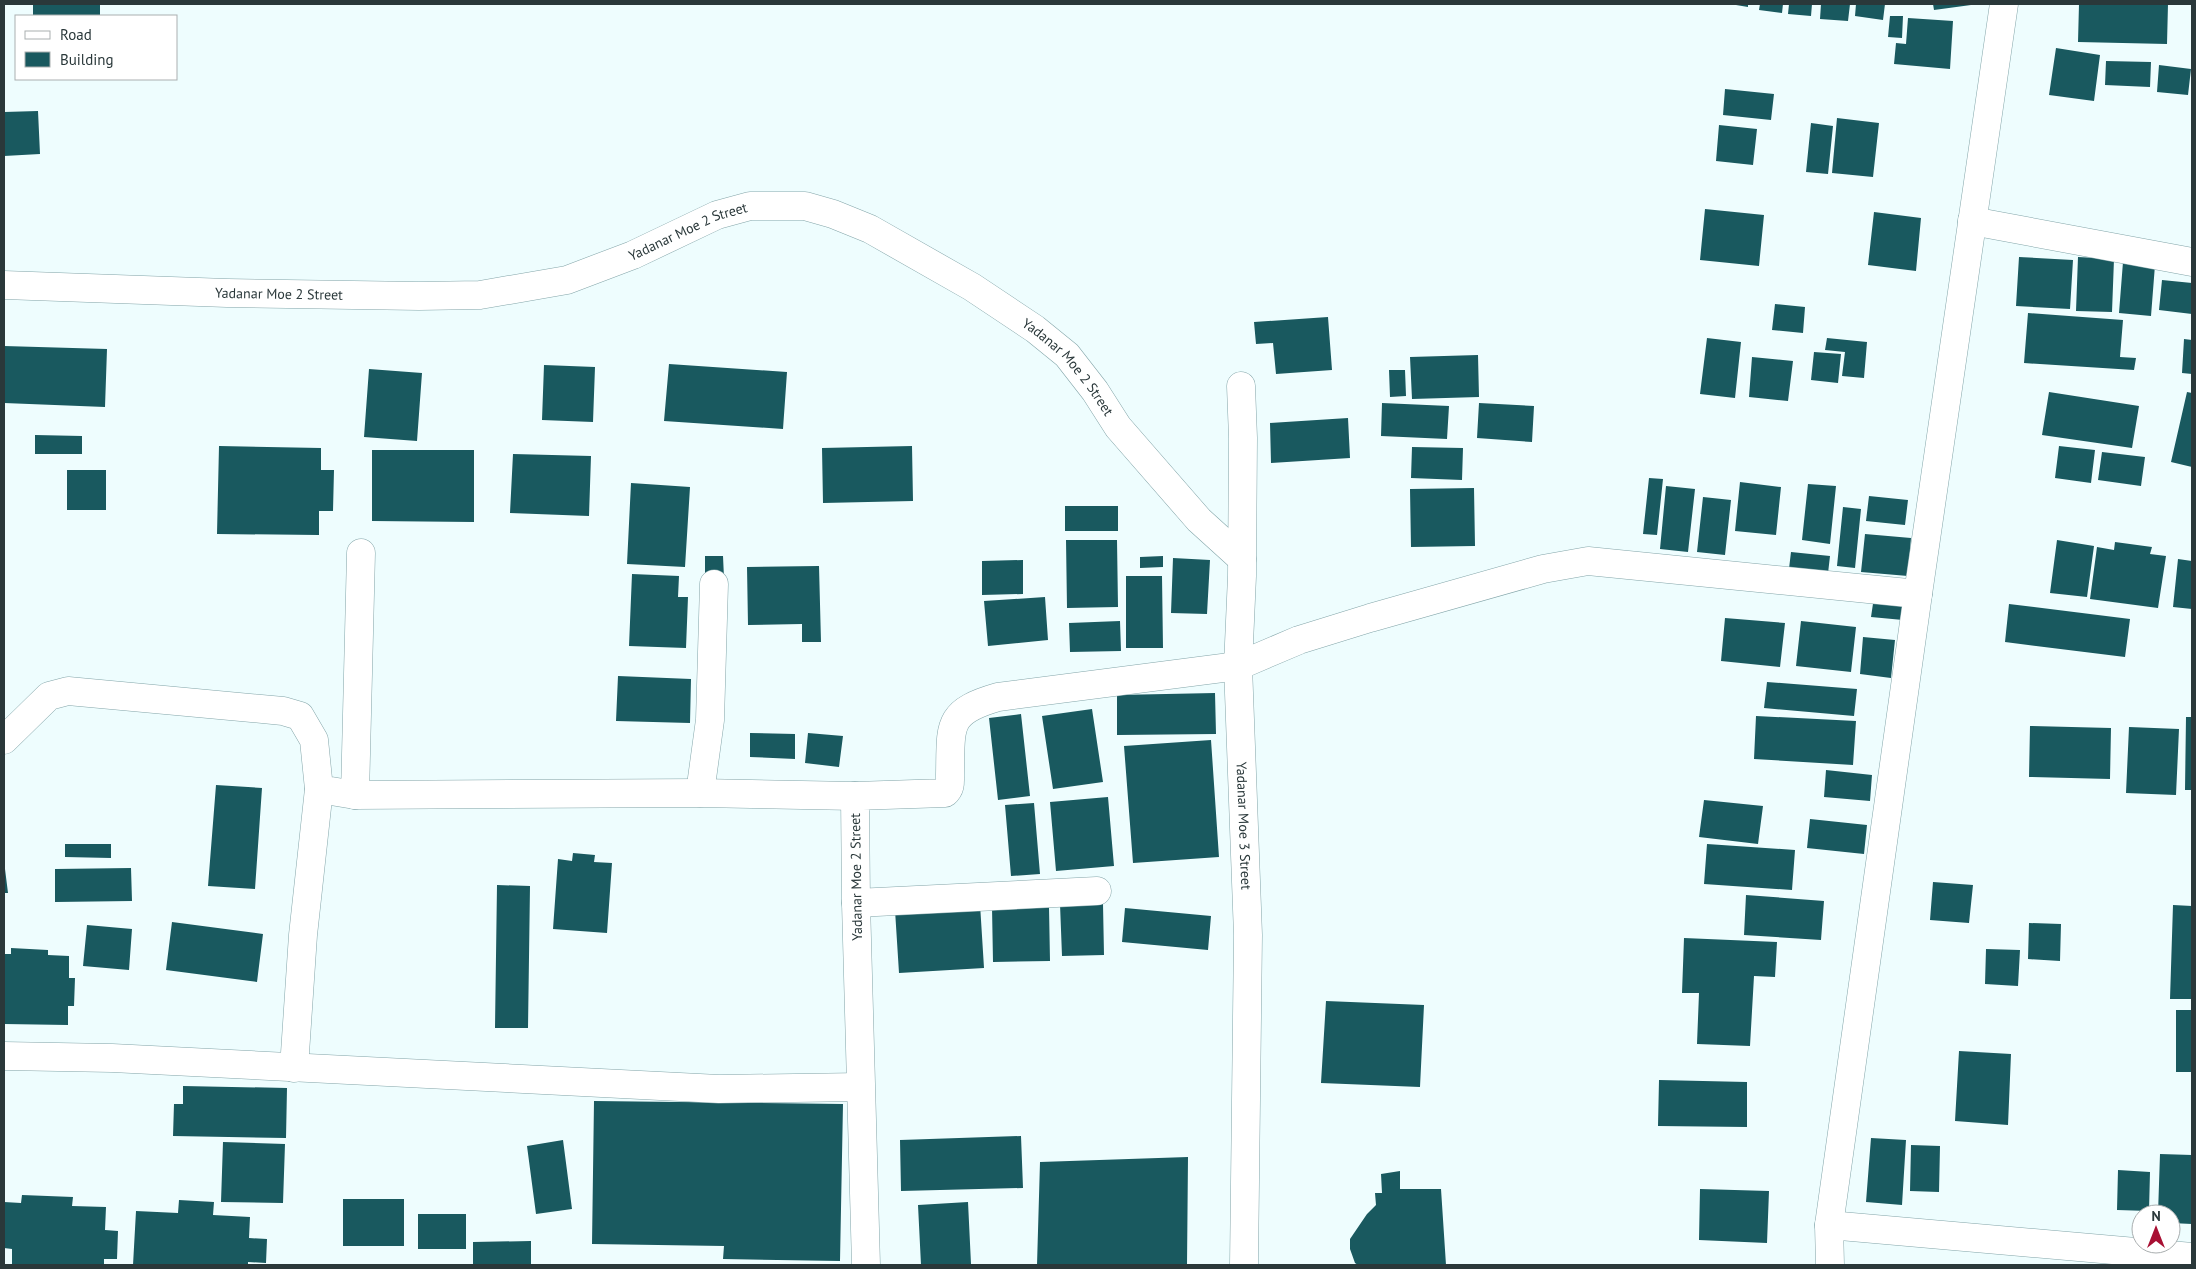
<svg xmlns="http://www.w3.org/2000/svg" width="2196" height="1269" font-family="'PT Sans',sans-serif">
<rect width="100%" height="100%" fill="#eefdfe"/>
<path fill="#19595f" d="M 33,4 L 100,4 L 100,16 L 33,16 Z
M 1730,4 L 1748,4 L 1748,7 Z
M 1760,4 L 1783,4 L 1782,13 L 1759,10 Z
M 1789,4 L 1812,4 L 1811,16 L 1788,14 Z
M 1821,4 L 1850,4 L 1848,21 L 1820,19 Z
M 1856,4 L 1885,4 L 1883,20 L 1855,16 Z
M 1933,4 L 1971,4 L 1971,5 L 1934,10 Z
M 2079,4 L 2168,4 L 2167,44 L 2078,42 Z
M 1890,16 L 1903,16 L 1902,38 L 1888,37 Z
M 1908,18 L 1953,21 L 1950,69 L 1894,64 L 1896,43 L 1906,44 Z
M 2056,48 L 2100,55 L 2094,101 L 2049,95 Z
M 2106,61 L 2151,62 L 2150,87 L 2105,85 Z
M 2159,65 L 2191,69 L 2188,95 L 2157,92 Z
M 1725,89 L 1774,94 L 1771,120 L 1723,115 Z
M 38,111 L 40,154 L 4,156 L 4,112 Z
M 1837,118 L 1879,123 L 1873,177 L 1832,173 Z
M 1811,123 L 1833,126 L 1828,174 L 1806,172 Z
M 1719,125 L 1757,129 L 1753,165 L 1716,161 Z
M 1705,209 L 1764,215 L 1759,266 L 1700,260 Z
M 1874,212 L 1921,218 L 1916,271 L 1868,265 Z
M 2019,257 L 2073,260 L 2070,309 L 2016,306 Z
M 2078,257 L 2114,259 L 2112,312 L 2076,311 Z
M 2123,262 L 2155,265 L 2151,316 L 2119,313 Z
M 2162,280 L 2192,283 L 2192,314 L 2159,310 Z
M 1775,304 L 1805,307 L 1803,333 L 1772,330 Z
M 2028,313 L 2123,320 L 2120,357 L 2136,358 L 2134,370 L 2024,363 Z
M 1328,317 L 1332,370 L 1276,374 L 1273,343 L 1256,344 L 1254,322 Z
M 1707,338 L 1741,342 L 1735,398 L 1700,394 Z
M 1827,338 L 1867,342 L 1864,378 L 1842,376 L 1845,352 L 1825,350 Z
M 2184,339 L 2192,340 L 2192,374 L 2182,373 Z
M 4,346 L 107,349 L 105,407 L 4,403 Z
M 1814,352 L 1841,354 L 1838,383 L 1811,380 Z
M 1478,355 L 1479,397 L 1412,399 L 1410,357 Z
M 1752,357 L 1793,361 L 1788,401 L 1749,397 Z
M 669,364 L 787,372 L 783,429 L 664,421 Z
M 544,365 L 595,367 L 593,422 L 542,420 Z
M 369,369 L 422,373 L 417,441 L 364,437 Z
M 1389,370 L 1405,370 L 1406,396 L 1390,397 Z
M 2049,392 L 2139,406 L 2132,448 L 2042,435 Z
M 2187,392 L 2192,393 L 2192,467 L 2171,462 Z
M 1382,403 L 1449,406 L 1447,439 L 1381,436 Z
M 1479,403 L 1534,406 L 1532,442 L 1477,438 Z
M 1348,418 L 1350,458 L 1271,463 L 1270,423 Z
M 35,435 L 82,436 L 82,454 L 35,454 Z
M 219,446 L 321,448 L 321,470 L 334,470 L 333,511 L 319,511 L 319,535 L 217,534 Z
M 912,446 L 913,501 L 823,503 L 822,448 Z
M 2059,446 L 2095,450 L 2091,483 L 2055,478 Z
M 1412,447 L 1463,448 L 1462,480 L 1411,478 Z
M 372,450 L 474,450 L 474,522 L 372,521 Z
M 2102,452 L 2145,457 L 2141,486 L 2098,480 Z
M 513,454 L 591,456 L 589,516 L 510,513 Z
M 67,470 L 106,470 L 106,510 L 67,510 Z
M 1649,478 L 1663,479 L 1657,535 L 1643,534 Z
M 1740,482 L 1781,487 L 1776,535 L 1735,531 Z
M 631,483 L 690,487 L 685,567 L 627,564 Z
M 1808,484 L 1836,486 L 1830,544 L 1802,540 Z
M 1666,486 L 1695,489 L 1688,552 L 1660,549 Z
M 1474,488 L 1475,546 L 1411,547 L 1410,489 Z
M 1869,496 L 1908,500 L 1905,525 L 1866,521 Z
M 1703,497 L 1731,500 L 1725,555 L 1697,552 Z
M 1065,506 L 1118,506 L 1118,531 L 1065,531 Z
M 1843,507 L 1861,509 L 1855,568 L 1837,566 Z
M 1865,534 L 1911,538 L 1908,576 L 1861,572 Z
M 1066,540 L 1117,540 L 1118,607 L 1067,608 Z
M 2057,540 L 2094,546 L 2087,597 L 2050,593 Z
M 2115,542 L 2152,547 L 2150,554 L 2166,556 L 2158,608 L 2090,599 L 2097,547 L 2114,550 Z
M 1791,552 L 1830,556 L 1827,582 L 1788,577 Z
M 705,556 L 723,556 L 724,578 L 705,579 Z
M 1163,556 L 1163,567 L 1140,568 L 1140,557 Z
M 1173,558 L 1210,560 L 1207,614 L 1171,613 Z
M 2178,559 L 2192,561 L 2192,609 L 2173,607 Z
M 1023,560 L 1023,594 L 982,595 L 982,561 Z
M 819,566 L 821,642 L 802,642 L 802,624 L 748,625 L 747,567 Z
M 632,574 L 679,576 L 678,597 L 688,597 L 686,648 L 629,646 Z
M 1126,576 L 1162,576 L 1163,648 L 1126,648 Z
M 1045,597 L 1048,640 L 988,646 L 984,601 Z
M 1874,597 L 1905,601 L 1903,620 L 1871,617 Z
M 2009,604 L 2130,619 L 2125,657 L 2005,642 Z
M 1725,618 L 1785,623 L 1780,667 L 1721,661 Z
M 1120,621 L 1121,651 L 1070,652 L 1069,623 Z
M 1801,621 L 1856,627 L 1851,672 L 1796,666 Z
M 1863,637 L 1895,640 L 1891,678 L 1860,674 Z
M 618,676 L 691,679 L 690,723 L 616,721 Z
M 1767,682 L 1857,689 L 1854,716 L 1764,708 Z
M 1215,693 L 1216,734 L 1117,735 L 1117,695 Z
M 1092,709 L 1103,782 L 1053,789 L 1042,716 Z
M 1021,714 L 1030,796 L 998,800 L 989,718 Z
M 1756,716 L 1856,721 L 1853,765 L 1754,759 Z
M 2186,717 L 2192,717 L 2192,790 L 2185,790 Z
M 2030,726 L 2111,728 L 2110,779 L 2029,777 Z
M 2129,727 L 2179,729 L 2176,795 L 2126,793 Z
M 750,733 L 795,734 L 795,759 L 750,757 Z
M 808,733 L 843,736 L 839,767 L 805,763 Z
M 1211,740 L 1219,857 L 1133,863 L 1124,746 Z
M 1826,770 L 1872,775 L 1870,801 L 1824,797 Z
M 216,785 L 262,788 L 255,889 L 208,886 Z
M 1108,797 L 1114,866 L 1056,871 L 1050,802 Z
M 1704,800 L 1763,806 L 1758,844 L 1699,837 Z
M 1034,803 L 1040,874 L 1011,876 L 1005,805 Z
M 1810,819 L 1867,825 L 1864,854 L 1807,848 Z
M 65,844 L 111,844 L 111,858 L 65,857 Z
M 1707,844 L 1795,850 L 1792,890 L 1704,884 Z
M 573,853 L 595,855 L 594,862 L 612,863 L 607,933 L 553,929 L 558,859 L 572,861 Z
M 4,861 L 8,893 L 4,893 Z
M 131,868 L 132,901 L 55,902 L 55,869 Z
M 1933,882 L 1973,885 L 1969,923 L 1930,920 Z
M 497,885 L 530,886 L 528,1028 L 495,1028 Z
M 1746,895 L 1824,901 L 1821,940 L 1744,935 Z
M 980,904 L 984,968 L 899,973 L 895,910 Z
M 1060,904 L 1103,904 L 1104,955 L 1062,956 Z
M 2173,905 L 2192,906 L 2192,999 L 2170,999 Z
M 992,907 L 1049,907 L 1050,961 L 993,962 Z
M 1125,908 L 1211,916 L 1208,950 L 1122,942 Z
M 172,922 L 263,934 L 257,982 L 166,970 Z
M 2029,923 L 2061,924 L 2060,961 L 2028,959 Z
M 87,925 L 132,929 L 129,970 L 83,966 Z
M 1684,938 L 1777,942 L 1775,977 L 1754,976 L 1750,1046 L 1697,1044 L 1699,993 L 1682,993 Z
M 11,948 L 48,950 L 48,955 L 69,956 L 69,978 L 75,978 L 74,1006 L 68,1006 L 68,1025 L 4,1024 L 4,954 L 11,954 Z
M 1986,949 L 2020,950 L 2018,986 L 1985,984 Z
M 1326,1001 L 1424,1005 L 1420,1087 L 1321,1083 Z
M 2176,1010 L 2192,1010 L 2192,1072 L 2176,1072 Z
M 1959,1051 L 2011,1054 L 2008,1125 L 1955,1121 Z
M 1659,1080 L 1747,1082 L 1747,1127 L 1658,1126 Z
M 183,1086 L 287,1088 L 286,1138 L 173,1136 L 174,1104 L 183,1104 Z
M 594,1101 L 843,1104 L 840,1261 L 723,1259 L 724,1246 L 592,1244 Z
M 1021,1136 L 1023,1188 L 901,1191 L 900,1140 Z
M 1871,1138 L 1906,1140 L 1902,1205 L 1866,1202 Z
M 563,1140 L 572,1209 L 536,1214 L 527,1146 Z
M 223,1142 L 285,1144 L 283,1203 L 221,1202 Z
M 1911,1145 L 1940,1146 L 1939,1192 L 1910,1191 Z
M 2160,1154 L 2192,1155 L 2192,1224 L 2171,1223 L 2171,1214 L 2158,1214 Z
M 1188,1157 L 1187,1265 L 1037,1265 L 1040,1162 Z
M 2118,1170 L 2150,1172 L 2149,1211 L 2117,1210 Z
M 1400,1171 L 1400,1189 L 1441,1189 L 1446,1265 L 1358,1265 L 1355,1263 L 1350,1249 L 1350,1239 L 1367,1214 L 1376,1205 L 1375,1193 L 1382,1193 L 1381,1174 Z
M 1700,1189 L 1769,1191 L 1767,1243 L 1699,1240 Z
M 22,1195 L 73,1197 L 72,1206 L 106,1207 L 105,1230 L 118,1231 L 117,1259 L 104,1259 L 104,1265 L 12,1265 L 12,1249 L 4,1248 L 4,1202 L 21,1203 Z
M 343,1199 L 404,1199 L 404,1246 L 343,1246 Z
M 179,1200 L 214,1202 L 213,1215 L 250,1217 L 249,1238 L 267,1239 L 266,1263 L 248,1262 L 248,1265 L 133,1265 L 136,1211 L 178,1213 Z
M 968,1202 L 971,1264 L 921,1265 L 918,1205 Z
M 418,1214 L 466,1214 L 466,1249 L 418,1249 Z
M 531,1241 L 531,1265 L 473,1265 L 473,1242 Z"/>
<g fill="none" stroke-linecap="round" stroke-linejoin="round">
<g stroke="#83a5a9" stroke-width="29">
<g id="minor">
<path d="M 1972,221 L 2192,262"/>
<path id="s1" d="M 4,285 L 227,293 L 419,296 L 480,295 L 567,280 L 633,255 L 717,215 L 750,206 L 805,206 L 833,214 L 870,229 L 972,287 L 1035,329 L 1067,355 L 1095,391 L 1118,427 L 1199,520 L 1242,559"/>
<path id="s2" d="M 1241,386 L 1243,438 L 1242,576 L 1238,666 L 1248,935 L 1244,1265"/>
<path d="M 4,740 L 49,696 L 68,691 L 283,711 L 300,716 L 314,740 L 319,789 L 355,795 L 700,793 L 855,796"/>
<path d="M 700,793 L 710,720 L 714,584"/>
<path d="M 355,795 L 361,553"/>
<path d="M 856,903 L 1097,891"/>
<path d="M 4,1056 L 112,1058 L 719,1089 L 860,1087"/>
<path d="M 294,1068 L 303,935 L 319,789"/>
<path d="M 1829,1225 L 2192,1257"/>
<path d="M 866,1265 L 856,903 L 855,796 L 945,793 C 951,788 950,782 950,775 C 951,725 946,712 998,697 L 1238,666 L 1299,640 L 1370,618 L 1543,569 L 1588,561 L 1918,594"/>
<path d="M 1830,1265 L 1829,1225 L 1918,594 L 2004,4"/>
</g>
</g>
<use href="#minor" stroke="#fff" stroke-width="28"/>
</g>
<g text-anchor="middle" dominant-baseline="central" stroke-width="5" stroke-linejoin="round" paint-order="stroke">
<g font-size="14" fill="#2a383a" stroke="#fff">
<text stroke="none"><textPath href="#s1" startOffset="695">Yadanar Moe 2 Street</textPath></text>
<text stroke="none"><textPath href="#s1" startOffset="275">Yadanar Moe 2 Street</textPath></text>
<text stroke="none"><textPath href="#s1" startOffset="1130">Yadanar Moe 2 Street</textPath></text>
<text stroke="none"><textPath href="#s2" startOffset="440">Yadanar Moe 3 Street</textPath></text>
<text transform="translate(856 877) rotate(-91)">Yadanar Moe 2 Street</text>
</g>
</g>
<rect width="2196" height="1269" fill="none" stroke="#2a383a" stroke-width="10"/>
<rect x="15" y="15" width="162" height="65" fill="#ffffff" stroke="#aaafb0"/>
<rect x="25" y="31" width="25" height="8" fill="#ffffff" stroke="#aaafb0"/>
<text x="60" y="40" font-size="15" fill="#2a383a">Road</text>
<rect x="25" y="52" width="25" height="15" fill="#19595f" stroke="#aaafb0"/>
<text x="60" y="65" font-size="15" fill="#2a383a">Building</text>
<g transform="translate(2156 1229)"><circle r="24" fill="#ffffff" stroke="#aaafb0"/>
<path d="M0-4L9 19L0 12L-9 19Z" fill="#a81033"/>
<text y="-8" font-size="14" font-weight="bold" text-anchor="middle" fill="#2a383a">N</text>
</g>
</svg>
